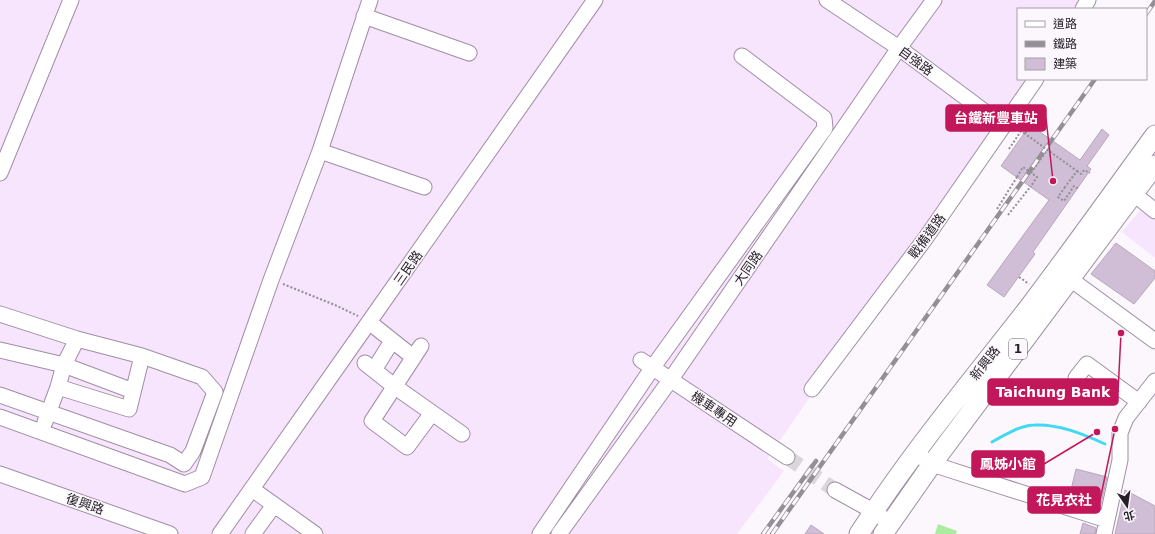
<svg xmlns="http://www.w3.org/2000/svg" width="1155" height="534" font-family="'DejaVu Sans','Noto Sans TC',sans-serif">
<rect width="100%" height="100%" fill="#fbf7fc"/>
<path fill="#f7e5fd" d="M 0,0 L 1084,0 L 1078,9 L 1018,9 L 1018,79 L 1030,79 L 767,459 L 784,471 L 737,534 L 0,534 Z
M 1142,208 L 1155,218 L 1155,258 L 1122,232 Z"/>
<path fill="#abeca0" d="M 938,524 L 957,531 L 956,534 L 935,534 Z"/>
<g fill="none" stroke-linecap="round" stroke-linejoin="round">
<path stroke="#43d9f2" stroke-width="3" d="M 992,442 C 1004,435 1021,425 1035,425 C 1059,424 1083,434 1105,444"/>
</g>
<path fill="#cfbed5" stroke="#b8a6bd" d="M 1030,125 L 1080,160 L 1102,129 L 1109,135 L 1087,166 L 1091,169 L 1033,252 L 1035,254 L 1004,297 L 987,285 L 1049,200 L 1001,166 Z
M 1116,243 L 1155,271 L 1155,278 L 1134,304 L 1091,274 Z
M 1076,469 L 1107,477 L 1100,508 L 1069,498 Z
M 1125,490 L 1155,506 L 1155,534 L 1115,534 Z
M 1083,523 L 1096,528 L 1095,534 L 1080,534 Z
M 811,525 L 824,534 L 805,534 Z"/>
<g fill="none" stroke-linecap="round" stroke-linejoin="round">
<path stroke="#dbd6dc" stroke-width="15" stroke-dasharray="15 8" stroke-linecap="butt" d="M 787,457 L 835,490"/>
<g stroke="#9f8ea4" stroke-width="17">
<path id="minor" d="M 827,0 L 899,48 L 1004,126
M 1083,9 L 1088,0
M 364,16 L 469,53
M 320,151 L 424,187
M 0,173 L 71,0
M 1134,194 L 1155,211
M 1062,273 L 1155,341
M 0,314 L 77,339 L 142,356 L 202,377 L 215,392 L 193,451 L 184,464 L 170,455 L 0,395
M 369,322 L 413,357
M 421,346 L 372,421 L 407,447 L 432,413
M 0,350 L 64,365 L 133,391
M 641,360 L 787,457
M 365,363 L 394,386 L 462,434
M 374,370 L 392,341
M 1076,378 L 1087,364 L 1139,402
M 58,387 L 129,409 L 142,356
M 812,389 L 925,239 L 1036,79
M 0,417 L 185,484 L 202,477 L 271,280 L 320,151 L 370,0
M 45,422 L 58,387 L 64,365 L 77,339
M 915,453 L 932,464 L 1107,520
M 0,474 L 170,534
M 252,489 L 315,534
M 835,490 L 873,511 L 891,524
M 220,534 L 369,322 L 595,0
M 253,534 L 274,505
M 540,534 L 653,367 L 825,128 L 824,118 L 742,56
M 559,534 L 671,379 L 899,48 L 934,0
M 1104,534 L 1120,460 L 1120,433 L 1126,418 L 1155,381"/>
</g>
<g stroke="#9f8ea4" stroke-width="21">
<path id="major" d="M 859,534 C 909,456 969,384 1026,311 C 1070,253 1112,194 1155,135
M 883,534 L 932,464 L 1155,165"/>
</g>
<path stroke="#938e95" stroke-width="2" stroke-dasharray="2 2" stroke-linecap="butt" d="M 1020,124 L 1028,130 L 1024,134
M 1009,149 L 1021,131 L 1024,133
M 1077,171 L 1081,174 L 1084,170 L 1090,173
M 1031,173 L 1047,150
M 1065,187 L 1058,197 L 1064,201 L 1074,186 L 1079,189
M 997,209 L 1017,177
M 1008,215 L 1031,186
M 1019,277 L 1029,284
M 283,284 L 335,305 L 358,316"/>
<use href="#minor" stroke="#fff" stroke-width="15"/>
<use href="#major" stroke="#fff" stroke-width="19"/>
<g stroke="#948f96" stroke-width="4.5">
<path id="rail" d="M 1146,14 L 1155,1
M 763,534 L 816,461
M 772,534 L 1095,79"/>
</g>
<use href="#rail" stroke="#fbf7fc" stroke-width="3" stroke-dasharray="9" stroke-linecap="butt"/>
<path stroke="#938e95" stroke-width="2" stroke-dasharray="2 2" stroke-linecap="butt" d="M 1024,133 L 1077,171 L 1065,187
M 1017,177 L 1023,167 L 1037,177 L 1031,186"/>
</g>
<g text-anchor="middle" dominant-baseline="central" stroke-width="3" stroke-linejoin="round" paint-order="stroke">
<rect fill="#fbf7fc" stroke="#655f67" stroke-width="1" x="1009" y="339" width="18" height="20" rx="3"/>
<g font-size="12" font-weight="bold" fill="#251e27">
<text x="1018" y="349">1</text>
</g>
<g font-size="13" fill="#251e27" stroke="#fbf7fc">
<text transform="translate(916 61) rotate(36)">自強路</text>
<text transform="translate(927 236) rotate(-54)">戰備道路</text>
<text transform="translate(408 268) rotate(-55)">三民路</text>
<text transform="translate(748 268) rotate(-55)">大同路</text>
<text transform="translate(985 363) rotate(-52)">新興路</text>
<text transform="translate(714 409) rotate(34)">機車專用</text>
<text transform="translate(85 504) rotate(19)">復興路</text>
</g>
</g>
<path fill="none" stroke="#c2185b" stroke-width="1.5" d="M1053 181L1046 118M1121 333L1118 392M1097 432L1044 464M1115 429L1100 500"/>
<g fill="#c2185b" stroke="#fbf7fc" stroke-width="1.5">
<circle cx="1053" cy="181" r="4"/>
<circle cx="1121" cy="333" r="4"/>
<circle cx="1097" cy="432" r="4"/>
<circle cx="1115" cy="429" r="4"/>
</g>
<g fill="#c2185b" stroke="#c2185b" stroke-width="1.5">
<rect x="946" y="105" width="100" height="26" rx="4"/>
<rect x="988" y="379" width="130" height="26" rx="4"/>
<rect x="972" y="451" width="72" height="26" rx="4"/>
<rect x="1028" y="487" width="72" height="26" rx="4"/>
</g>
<g font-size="14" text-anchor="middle" font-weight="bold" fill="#fff">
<text x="996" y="123">台鐵新豐車站</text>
<text x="1053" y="397">Taichung Bank</text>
<text x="1008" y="469">鳳姊小館</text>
<text x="1064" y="505">花見衣社</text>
</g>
<rect x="1017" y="8" width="130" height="72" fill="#fbf7fc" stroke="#a5a0a7"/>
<rect x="1025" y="21" width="20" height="6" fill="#ffffff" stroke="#a5a0a7"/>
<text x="1053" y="28" font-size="12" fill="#251e27">道路</text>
<rect x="1025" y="41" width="20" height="6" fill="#948f96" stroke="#a5a0a7"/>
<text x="1053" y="48" font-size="12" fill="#251e27">鐵路</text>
<rect x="1025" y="58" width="20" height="12" fill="#cfbed5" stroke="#a5a0a7"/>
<text x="1053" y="68" font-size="12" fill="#251e27">建築</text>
<g transform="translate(1127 506) rotate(167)" stroke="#fbf7fc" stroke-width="3" paint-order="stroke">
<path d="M0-3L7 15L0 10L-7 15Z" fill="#251e27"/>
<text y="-6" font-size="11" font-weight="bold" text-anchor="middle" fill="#251e27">北</text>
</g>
</svg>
